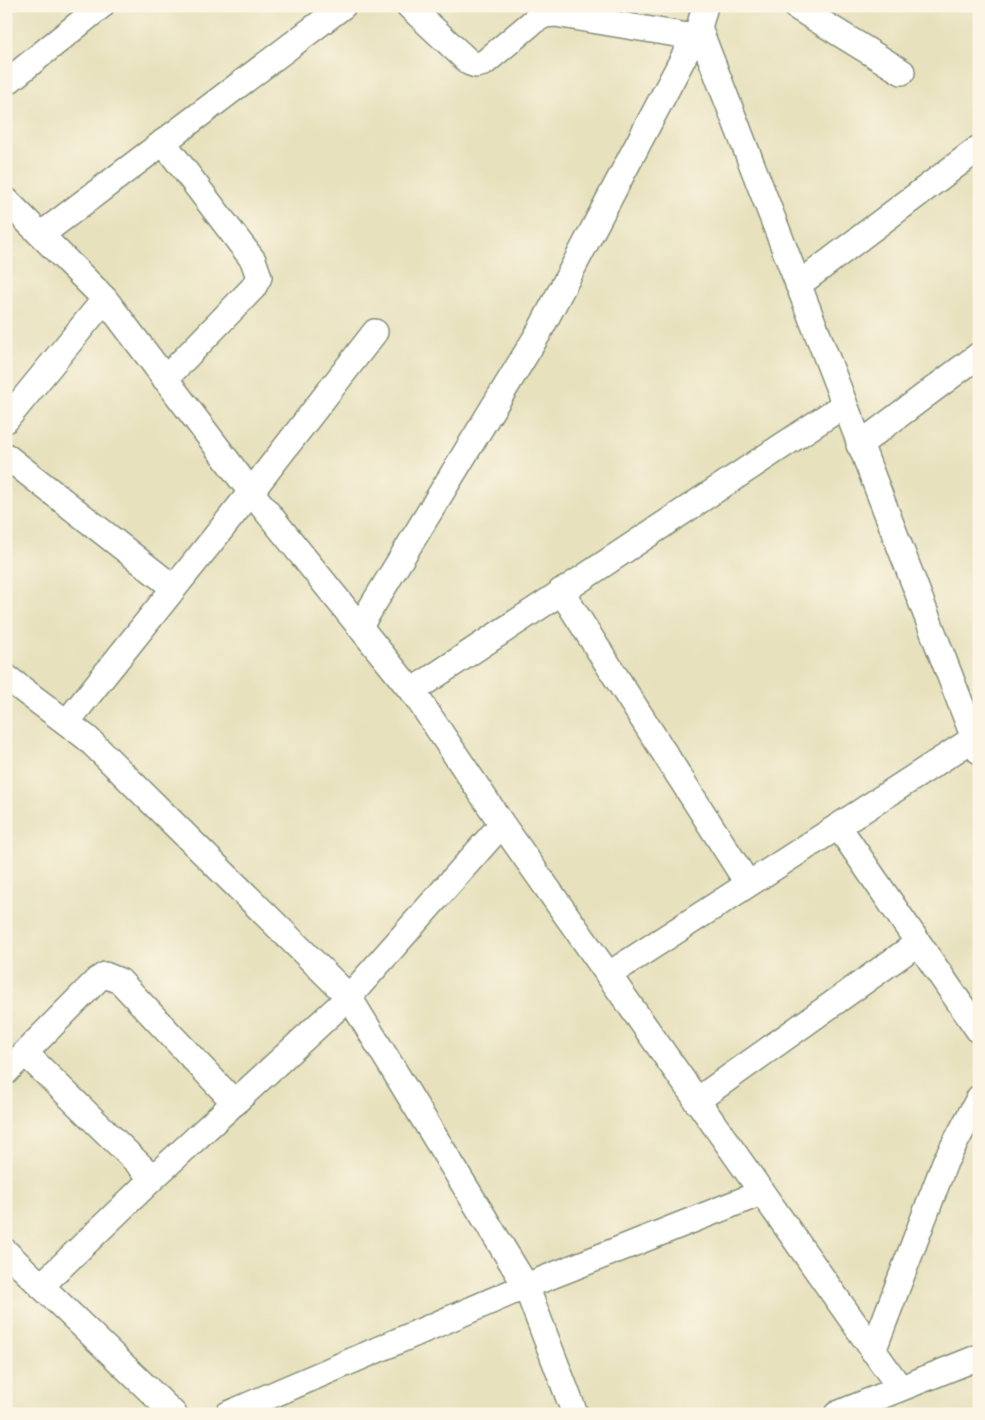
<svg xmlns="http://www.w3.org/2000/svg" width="985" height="1420" font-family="'Patrick Hand',sans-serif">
<rect width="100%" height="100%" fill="#fcf5e5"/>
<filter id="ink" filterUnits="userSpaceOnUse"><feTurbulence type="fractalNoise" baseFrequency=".02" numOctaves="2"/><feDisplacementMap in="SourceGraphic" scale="10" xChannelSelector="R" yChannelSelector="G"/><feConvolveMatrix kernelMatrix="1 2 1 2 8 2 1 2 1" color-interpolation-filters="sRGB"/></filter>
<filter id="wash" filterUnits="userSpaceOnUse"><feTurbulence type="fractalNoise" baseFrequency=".0096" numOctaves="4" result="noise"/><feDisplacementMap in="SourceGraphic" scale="20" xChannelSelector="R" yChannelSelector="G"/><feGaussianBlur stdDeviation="1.12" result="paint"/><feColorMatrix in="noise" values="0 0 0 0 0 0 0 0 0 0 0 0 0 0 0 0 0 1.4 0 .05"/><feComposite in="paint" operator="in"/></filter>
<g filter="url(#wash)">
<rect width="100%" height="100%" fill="#e7e1bd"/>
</g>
<g filter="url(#ink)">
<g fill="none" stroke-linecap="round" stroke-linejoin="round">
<g stroke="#838f78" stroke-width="28">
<path id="street" d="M 409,6 L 470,63 L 476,65 L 484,63 L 535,20 L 545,15 L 555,14 L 694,37
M 795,6 L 902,72
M 699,28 L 979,751
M 6,83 L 101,6
M 163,142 L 253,260 L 259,277 L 253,288 L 165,379
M 6,200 L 105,299 L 251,492 L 418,699 L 502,824 L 900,1388
M 42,234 L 343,6
M 798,285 L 979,148
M 6,420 L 105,299
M 859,445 L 979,355
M 6,456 L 174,588
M 561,591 L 748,884
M 360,626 L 538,334 L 699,28 L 705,6
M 6,677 L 87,738 L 349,997 L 153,1178 L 41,1286
M 412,691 L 844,405
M 67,722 L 251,492 L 375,332
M 502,824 L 349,997 L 526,1286 L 575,1414
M 838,826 L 979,1031
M 608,975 L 973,739
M 25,1053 L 153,1178
M 6,1072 L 97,980 L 105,975 L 120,981 L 235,1103
M 696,1101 L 918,943
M 6,1252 L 174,1414
M 873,1351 L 945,1162 L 979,1098
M 228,1414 L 526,1286 L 761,1193
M 837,1414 L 979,1357"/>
</g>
<use href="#street" stroke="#fff" stroke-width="25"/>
</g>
</g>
<rect width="985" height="1420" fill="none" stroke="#fcf5e5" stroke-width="25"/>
</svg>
